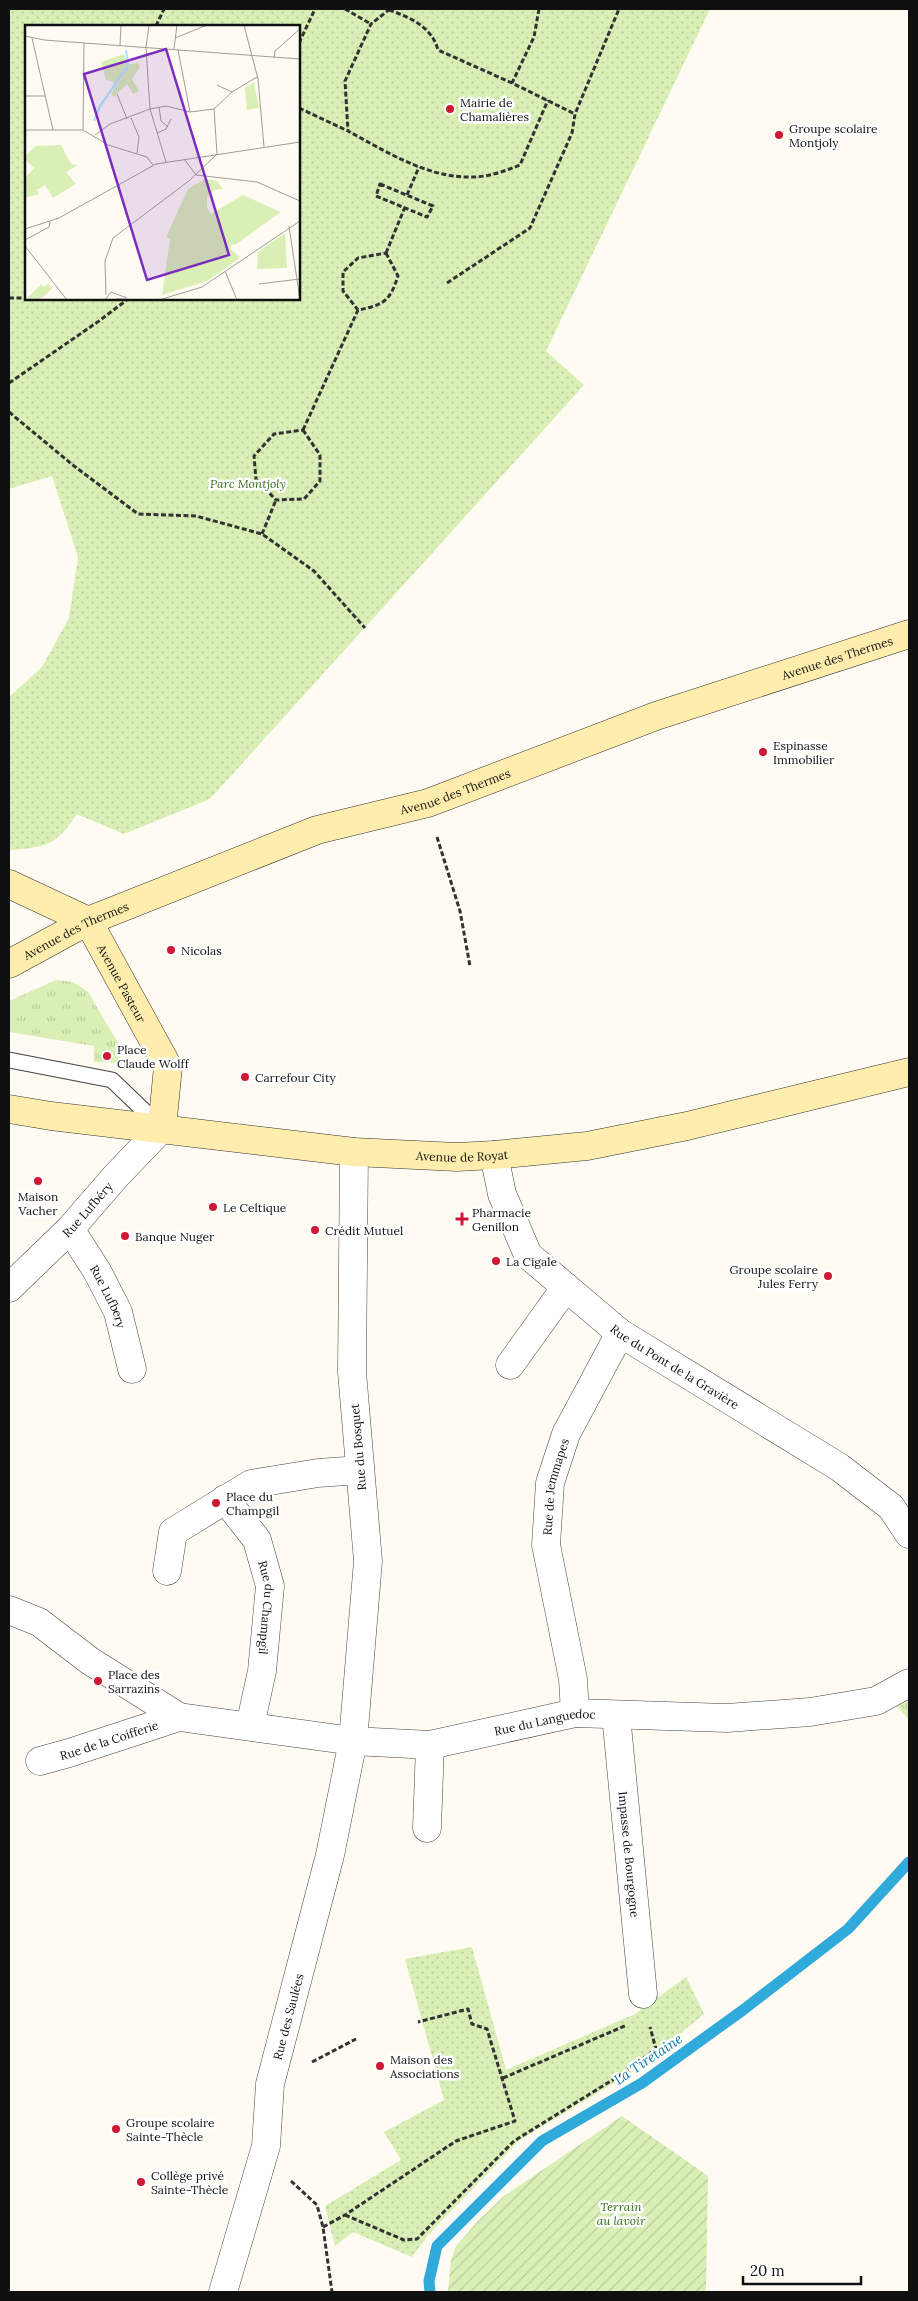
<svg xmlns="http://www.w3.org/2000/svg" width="918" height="2301" font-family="Lora,serif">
<defs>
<pattern id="grass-tufts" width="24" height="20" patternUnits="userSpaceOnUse" patternTransform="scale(1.25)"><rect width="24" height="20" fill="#d9efb6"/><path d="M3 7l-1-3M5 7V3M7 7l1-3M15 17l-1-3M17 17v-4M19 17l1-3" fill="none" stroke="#b9cc9b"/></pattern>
<pattern id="park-dots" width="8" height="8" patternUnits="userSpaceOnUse" patternTransform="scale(1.25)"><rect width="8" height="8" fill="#d9efb6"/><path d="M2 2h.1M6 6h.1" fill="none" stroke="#b9cc9b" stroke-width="1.8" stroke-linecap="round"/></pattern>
<pattern id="garden-furrows" width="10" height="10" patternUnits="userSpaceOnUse" patternTransform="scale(1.25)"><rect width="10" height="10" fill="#d9efb6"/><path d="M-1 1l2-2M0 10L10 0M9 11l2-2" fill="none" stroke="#b9cc9b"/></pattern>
</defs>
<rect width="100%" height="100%" fill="#fffbf2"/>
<path fill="url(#grass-tufts)" d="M 56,980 L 73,982 L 88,992 L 121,1048 L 122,1063 L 94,1062 L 94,1046 L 9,1032 L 9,1001 Z
M 909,1699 L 909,1720 L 896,1705 Z"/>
<path fill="url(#park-dots)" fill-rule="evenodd" d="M 9,9 L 710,9 L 546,351 L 584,385 L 210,799 L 124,834 L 77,814 C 57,844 48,847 13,850 L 9,849 L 9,697 L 42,667 L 69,618 L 78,557 L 52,476 L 9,489 ZM 26,26 L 299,26 L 299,299 L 26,299 Z
M 472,1947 L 506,2070 L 635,2014 L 686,1977 L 704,2014 L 640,2067 L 520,2140 L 428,2235 L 412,2257 L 353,2232 L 335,2246 L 325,2206 L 401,2160 L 384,2132 L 444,2100 L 405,1959 Z"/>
<path fill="url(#garden-furrows)" d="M 622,2116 L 708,2176 L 706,2292 L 448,2292 L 451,2260 L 456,2246 L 478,2221 L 504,2196 Z"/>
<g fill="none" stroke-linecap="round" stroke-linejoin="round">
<path stroke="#30a9db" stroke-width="11" d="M 430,2292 L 429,2281 L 437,2246 L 542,2141 L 642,2083 L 743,2010 L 848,1929 L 909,1862"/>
<g stroke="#434343" stroke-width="17">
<path id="lane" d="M 9,1060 L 112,1080 L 161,1127"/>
</g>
<g stroke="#434343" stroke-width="29">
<g id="street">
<path id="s1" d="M 494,1155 L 502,1194 L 528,1255 L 620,1333 L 839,1467 L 891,1507 L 909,1534"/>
<path id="s2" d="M 70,1229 L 97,1271 L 118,1312 L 132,1369"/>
<path id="s3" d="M 9,1288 L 70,1229 L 116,1176 L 162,1128"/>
<path d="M 510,1365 L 566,1287"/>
<path id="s4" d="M 225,1499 L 257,1540 L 270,1586 L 262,1671 L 250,1726"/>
<path d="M 167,1571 L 173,1532 L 251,1484 L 318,1473 L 360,1470"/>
<path id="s5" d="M 9,1610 L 39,1622 L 90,1661 L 179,1717 L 353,1741 L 430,1745 L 575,1713 L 727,1718 L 810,1712 L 876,1701 L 909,1683"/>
<path id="s6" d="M 575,1713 L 573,1679 L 546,1545 L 550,1483 L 566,1434 L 620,1333"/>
<path id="s7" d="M 616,1715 L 643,1994"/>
<path id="s8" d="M 40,1761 L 69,1753 L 179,1717"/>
<path d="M 427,1828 L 430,1745"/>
<path id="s9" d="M 223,2292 L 266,2146 L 270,2084 L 330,1855 L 353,1741 L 368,1561 L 352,1372 L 354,1152"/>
</g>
</g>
<g stroke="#323232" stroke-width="29">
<g id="secondary">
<path id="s10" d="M 9,884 L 88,921 L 168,1067 L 162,1128"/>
<path id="s11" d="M 9,964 L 88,921 L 317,830 L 428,803 L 656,716 L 909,634"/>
<path id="s12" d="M 9,1109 L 51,1116 L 354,1152 L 457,1157 L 494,1155 L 587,1146 L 687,1126 L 909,1072"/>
</g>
</g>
<path stroke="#323232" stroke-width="3" stroke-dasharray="5 2.5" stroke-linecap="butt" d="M 345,9 L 371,24
M 390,9 L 371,24 L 345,81 L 348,131 C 387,152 427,178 472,177 C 489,177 505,171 520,165 L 548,100
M 539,9 L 534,37 L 512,83 L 575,114
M 389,10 C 410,17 432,27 438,50 L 512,83
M 156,26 L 164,9
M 299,43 L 315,9
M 299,108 L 348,131
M 380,184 L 433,206 L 427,217 L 376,196 Z
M 407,195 L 419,167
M 386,253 L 398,276 C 390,301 384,305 358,310 L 343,291 L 343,272 L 358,258 Z
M 386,253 L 405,207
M 447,283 L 530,228 L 572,133 L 575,114 L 619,9
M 9,298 L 26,298
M 9,383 L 99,321 L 128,299
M 9,412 L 74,466 L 138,514 L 196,516 L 262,534 L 314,571 L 365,628
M 303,430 L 320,455 L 320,481 L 304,499 L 276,500 L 256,479 L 254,456 L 274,434 Z
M 303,430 L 358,310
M 262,534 L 276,500
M 437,837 L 460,911 L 470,966
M 312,2062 L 356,2039
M 503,2078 L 627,2025
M 291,2181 L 317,2205 L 323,2227 L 332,2292
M 345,2215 L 404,2240 L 417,2239 L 514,2141 L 622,2074 L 656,2049 L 650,2027
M 323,2227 L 345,2215 L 456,2141 L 515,2121 L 487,2029 L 472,2024 L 468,2009 L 418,2022"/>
<use href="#lane" stroke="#fff" stroke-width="15"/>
<use href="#street" stroke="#fff" stroke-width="28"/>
<use href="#secondary" stroke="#ffedad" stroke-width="28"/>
</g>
<g fill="#cf1833" stroke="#fff" stroke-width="2">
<circle cx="450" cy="109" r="5"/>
<circle cx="779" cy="135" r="5"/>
<circle cx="763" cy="752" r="5"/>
<circle cx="171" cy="950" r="5"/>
<circle cx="107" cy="1056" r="5"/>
<circle cx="245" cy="1077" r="5"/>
<circle cx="38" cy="1181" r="5"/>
<circle cx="213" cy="1207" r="5"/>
<path d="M459.5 1211.5h5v5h5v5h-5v5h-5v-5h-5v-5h5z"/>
<circle cx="315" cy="1230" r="5"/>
<circle cx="125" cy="1236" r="5"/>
<circle cx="496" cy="1261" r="5"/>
<circle cx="828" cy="1276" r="5"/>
<circle cx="216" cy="1503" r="5"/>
<circle cx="98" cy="1681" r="5"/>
<circle cx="380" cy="2066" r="5"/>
<circle cx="116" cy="2129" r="5"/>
<circle cx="141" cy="2182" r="5"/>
</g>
<g text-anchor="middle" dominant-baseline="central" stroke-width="5" stroke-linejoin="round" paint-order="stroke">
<g font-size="12" fill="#101010" stroke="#fff" text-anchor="start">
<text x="460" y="102">Mairie de<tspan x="460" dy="14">Chamalières</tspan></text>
<text x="789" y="128">Groupe scolaire<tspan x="789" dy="14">Montjoly</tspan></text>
<text x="773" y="745">Espinasse<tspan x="773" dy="14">Immobilier</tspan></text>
<text x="181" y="950">Nicolas</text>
<text x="117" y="1049">Place<tspan x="117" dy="14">Claude Wolff</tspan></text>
<text x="255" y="1077">Carrefour City</text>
<text x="38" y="1196" text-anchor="middle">Maison<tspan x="38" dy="14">Vacher</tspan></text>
<text x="223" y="1207">Le Celtique</text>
<text x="472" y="1212">Pharmacie<tspan x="472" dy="14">Genillon</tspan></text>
<text x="325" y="1230">Crédit Mutuel</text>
<text x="135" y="1236">Banque Nuger</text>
<text x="506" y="1261">La Cigale</text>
<text x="818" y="1269" text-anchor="end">Groupe scolaire<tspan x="818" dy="14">Jules Ferry</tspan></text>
<text x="226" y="1496">Place du<tspan x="226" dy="14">Champgil</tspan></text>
<text x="108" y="1674">Place des<tspan x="108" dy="14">Sarrazins</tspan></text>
<text x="390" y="2059">Maison des<tspan x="390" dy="14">Associations</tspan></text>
<text x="126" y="2122">Groupe scolaire<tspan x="126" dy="14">Sainte-Thècle</tspan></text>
<text x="151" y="2175">Collège privé<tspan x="151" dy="14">Sainte-Thècle</tspan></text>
</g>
<g font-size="12" font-style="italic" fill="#336f18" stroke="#fff">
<text x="248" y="483">Parc Montjoly</text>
<text x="621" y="2206">Terrain<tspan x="621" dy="14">au lavoir</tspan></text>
</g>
<g font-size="12" fill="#101010" stroke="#fff">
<text stroke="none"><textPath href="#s11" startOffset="885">Avenue des Thermes</textPath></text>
<text stroke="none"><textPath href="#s11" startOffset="480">Avenue des Thermes</textPath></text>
<text stroke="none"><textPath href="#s11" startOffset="75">Avenue des Thermes</textPath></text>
<text stroke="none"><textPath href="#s10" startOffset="158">Avenue Pasteur</textPath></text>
<text stroke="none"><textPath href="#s12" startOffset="456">Avenue de Royat</textPath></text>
<text stroke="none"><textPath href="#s3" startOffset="111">Rue Lufbéry</textPath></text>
<text stroke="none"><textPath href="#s2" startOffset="78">Rue Lufbery</textPath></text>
<text stroke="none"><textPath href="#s1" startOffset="291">Rue du Pont de la Gravière</textPath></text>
<text transform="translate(358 1447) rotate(-95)">Rue du Bosquet</text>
<text stroke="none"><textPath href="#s6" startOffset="230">Rue de Jemmapes</textPath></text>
<text stroke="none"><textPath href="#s4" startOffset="121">Rue du Champgil</textPath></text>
<text stroke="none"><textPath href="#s5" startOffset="572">Rue du Languedoc</textPath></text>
<text stroke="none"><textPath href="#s8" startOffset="72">Rue de la Coifferie</textPath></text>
<text stroke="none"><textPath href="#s7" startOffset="140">Impasse de Bourgogne</textPath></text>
<text stroke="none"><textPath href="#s9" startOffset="284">Rue des Saulées</textPath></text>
</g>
<g font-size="14" font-style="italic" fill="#0a79b0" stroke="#fff">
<text transform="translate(648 2059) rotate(-34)">La Tiretaine</text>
</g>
</g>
<g transform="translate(25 25)">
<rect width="275" height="275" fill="#fffbf2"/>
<path d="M 113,38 L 115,42 L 107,54 L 114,66 L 108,69 L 102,59 L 89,72 L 86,69 L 105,39 ZM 36,120 L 46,139 L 53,140 L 41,147 L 51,159 L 28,173 L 20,160 L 12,165 L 14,169 L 0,173 L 0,153 L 9,143 L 1,135 L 2,129 L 11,121 ZM 180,154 L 192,156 L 198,164 L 189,165 L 182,172 L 182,182 L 186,189 L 218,170 L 256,187 L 210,220 L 207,219 L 205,223 L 215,233 L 182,256 L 137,270 L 145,214 L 141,212 L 163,164 ZM 260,208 L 262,243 L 232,244 L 233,227 ZM 16,259 L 19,262 L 23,259 L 27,264 L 14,275 L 0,275 Z" fill="#d9efb6"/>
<path d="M 99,29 L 102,40 L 99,47 L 90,58 L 81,55 L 76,37 ZM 229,57 L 234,83 L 222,85 L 220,63 Z" fill="#d9efb6"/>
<path fill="none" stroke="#b1e8fc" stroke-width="2.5" d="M 69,96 L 75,81 L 103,41 L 101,25"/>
<path fill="none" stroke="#9f9d98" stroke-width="1" d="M 124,0 L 121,22 L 125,84 L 141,137M 219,0 L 233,54 L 239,122M 0,11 L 19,15 L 275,34M 7,13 L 28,105M 150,13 L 182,0M 95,21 L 96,0M 149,24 L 152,0M 153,25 L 165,87 L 189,84M 249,33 L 250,26 L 275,4M 192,60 L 207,67M 92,69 L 102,94M 0,71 L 20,71M 134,82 L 136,96 L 143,102M 106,93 L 114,112 L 112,128M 0,105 L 58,105 L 83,120 L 122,132 L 128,140M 58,105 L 59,18M 132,108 L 141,104 L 146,94M 70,110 L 85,99 L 125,84 L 141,81 L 165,87M 159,134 L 171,150 L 232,157 L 275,176M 264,201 L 275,275M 0,204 L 34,193 L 131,139 L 275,117M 0,215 L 24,202 L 25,197M 0,221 L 42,275M 200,246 L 212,275M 234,259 L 275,254M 81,270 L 80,236 L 88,213 L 165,155 L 192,129 L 189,84 L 207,67 L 232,52M 91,274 L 116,275M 80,275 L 86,267 L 102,273M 134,275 L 177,262 L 275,196"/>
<path fill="#7b2cbf" fill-opacity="0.15" stroke="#7b2cbf" stroke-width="2.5" d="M 141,24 L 204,230 L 122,255 L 59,49 Z"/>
<rect width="275" height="275" fill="none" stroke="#101010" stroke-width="2.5"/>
</g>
<rect width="918" height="2301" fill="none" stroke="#101010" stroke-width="20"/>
<path d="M743 2276v8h118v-8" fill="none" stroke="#101010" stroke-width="2.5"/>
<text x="750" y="2276" font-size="15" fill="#101010" stroke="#ffffff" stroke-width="4" paint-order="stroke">20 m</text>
</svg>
